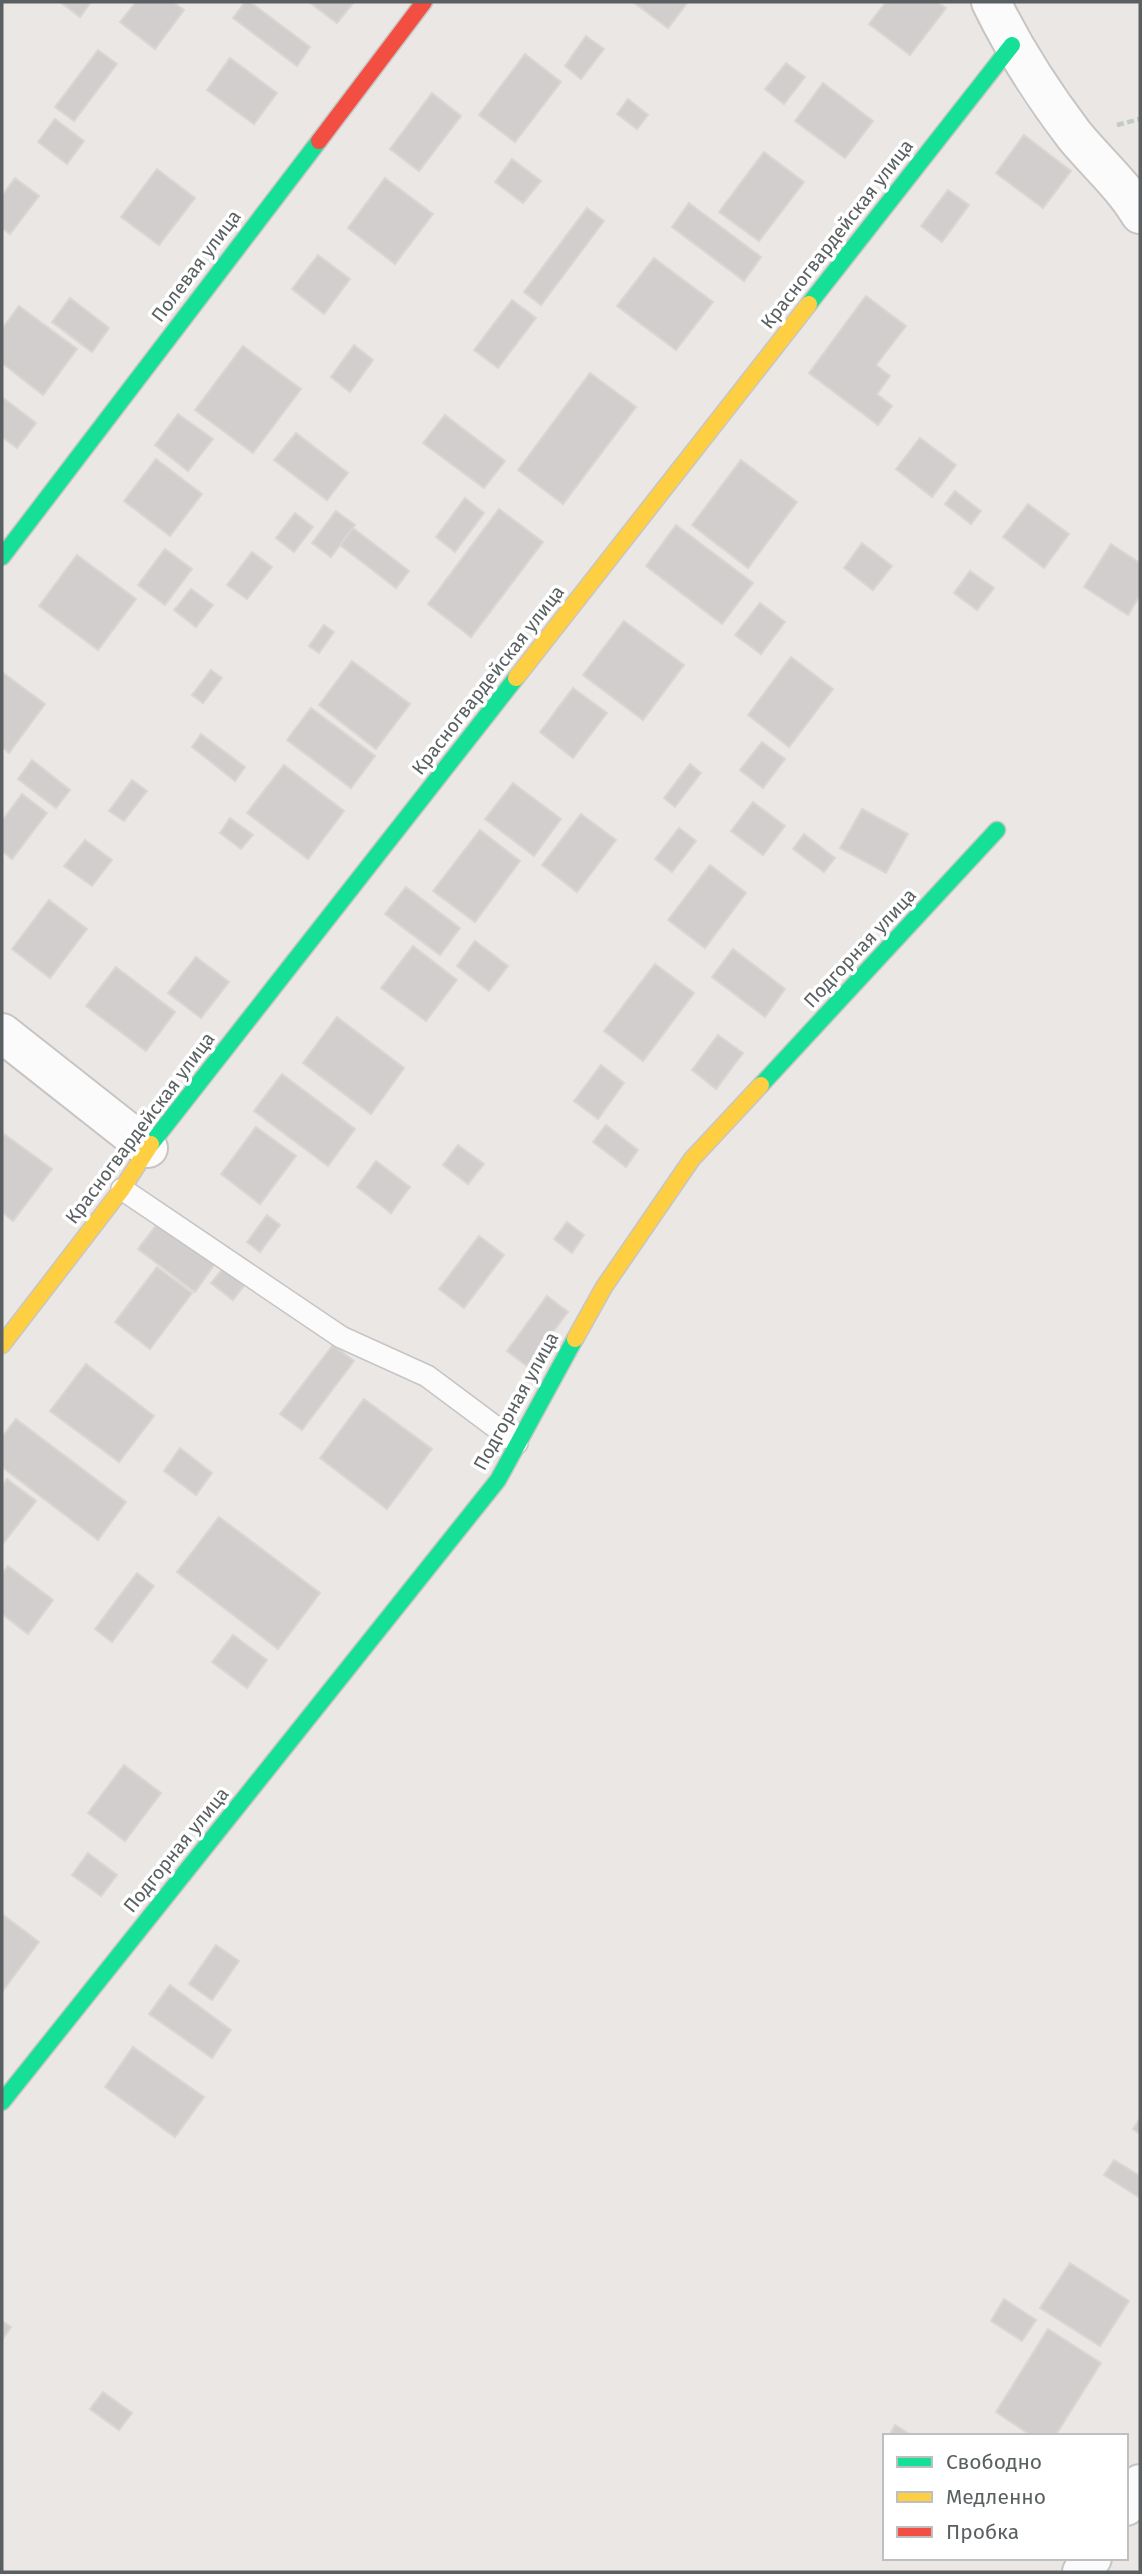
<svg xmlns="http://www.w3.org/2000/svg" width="1142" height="2574" font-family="'Fira Sans',sans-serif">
<rect width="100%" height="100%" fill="#eae7e4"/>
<path fill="#d1cecd" stroke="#dad6d3" stroke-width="2" d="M 60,2 L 91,2 L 80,17 Z
M 136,2 L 173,2 L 184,10 L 155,49 L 120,22 Z
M 245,2 L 250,2 L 310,47 L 297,66 L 233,18 Z
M 309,2 L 354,2 L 337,23 Z
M 633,2 L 688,2 L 668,28 Z
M 886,2 L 937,2 L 946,8 L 910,55 L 869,24 Z
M 586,36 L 604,49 L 581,79 L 565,66 Z
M 98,50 L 117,64 L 74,121 L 55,107 Z
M 525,54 L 561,82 L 515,142 L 479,115 Z
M 230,58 L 277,93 L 254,124 L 207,90 Z
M 786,63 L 805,77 L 784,104 L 765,89 Z
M 823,83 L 873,121 L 845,158 L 795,121 Z
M 432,93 L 461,116 L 419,171 L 390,149 Z
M 628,99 L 648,115 L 637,129 L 617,114 Z
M 55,119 L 84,141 L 67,164 L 38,142 Z
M 1024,135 L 1071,171 L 1043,208 L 996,173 Z
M 764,152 L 804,182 L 759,241 L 719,212 Z
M 512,159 L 541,181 L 523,203 L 495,182 Z
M 157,169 L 195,198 L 159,245 L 121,217 Z
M 15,178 L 39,196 L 10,234 L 2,228 L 2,196 Z
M 385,178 L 433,214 L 395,264 L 348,228 Z
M 948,190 L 969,205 L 942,242 L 921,226 Z
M 689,203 L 761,257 L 744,281 L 672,227 Z
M 587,208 L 604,221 L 541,305 L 524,292 Z
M 318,255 L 350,279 L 324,314 L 292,289 Z
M 654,258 L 713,302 L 676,350 L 617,306 Z
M 866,296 L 906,326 L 876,365 L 890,376 L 877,394 L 892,406 L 878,425 L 809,373 Z
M 70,298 L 109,328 L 92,352 L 52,322 Z
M 512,300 L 536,318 L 498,368 L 474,350 Z
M 19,306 L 77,349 L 43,395 L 2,363 L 2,329 Z
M 354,345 L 373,360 L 350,392 L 331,377 Z
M 243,346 L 301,389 L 253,453 L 195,410 Z
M 590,373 L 636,407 L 563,504 L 518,470 Z
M 2,397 L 36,423 L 17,448 L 2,437 Z
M 178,414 L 213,439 L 188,471 L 155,445 Z
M 445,415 L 505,461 L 484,488 L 423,443 Z
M 296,433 L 348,473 L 327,500 L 274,460 Z
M 920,438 L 956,465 L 932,497 L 896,469 Z
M 156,459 L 202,494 L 170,536 L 124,501 Z
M 741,460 L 797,502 L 748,568 L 692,525 Z
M 955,491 L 981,511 L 971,524 L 945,504 Z
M 465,498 L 484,513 L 455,552 L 436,537 Z
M 1028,504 L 1069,534 L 1044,568 L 1003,537 Z
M 499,509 L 543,542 L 471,637 L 428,604 Z
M 336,511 L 355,525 L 331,557 L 312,543 Z
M 295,513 L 313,527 L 294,552 L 276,538 Z
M 676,525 L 753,583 L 722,624 L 646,566 Z
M 353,528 L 409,571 L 396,588 L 340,545 Z
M 862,543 L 892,566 L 873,590 L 844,568 Z
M 1111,544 L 1140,563 L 1140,595 L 1128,615 L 1084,587 Z
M 165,549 L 192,569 L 165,605 L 138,585 Z
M 252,552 L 272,567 L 247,599 L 227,585 Z
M 77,555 L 136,599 L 98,650 L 39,606 Z
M 970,571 L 994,588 L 977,610 L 954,593 Z
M 191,589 L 213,605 L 196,627 L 174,610 Z
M 760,603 L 785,622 L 761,654 L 735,635 Z
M 624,621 L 684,665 L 643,720 L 583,675 Z
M 324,625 L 334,632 L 319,653 L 309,646 Z
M 791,657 L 833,689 L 789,747 L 748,715 Z
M 352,661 L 410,704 L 376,749 L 319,705 Z
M 211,670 L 222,678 L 203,703 L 192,695 Z
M 2,672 L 45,704 L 9,753 L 2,747 Z
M 573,688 L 607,713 L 573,758 L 540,732 Z
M 311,708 L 375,756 L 351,788 L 287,740 Z
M 201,734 L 245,767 L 235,781 L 192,747 Z
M 762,742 L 785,759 L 763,788 L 740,770 Z
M 32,760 L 70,790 L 56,808 L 18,779 Z
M 690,764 L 701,773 L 675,807 L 664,798 Z
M 284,765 L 344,811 L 308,859 L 247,813 Z
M 132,780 L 147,791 L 124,821 L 109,811 Z
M 513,783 L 561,819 L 534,856 L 485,819 Z
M 22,794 L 47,813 L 12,859 L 2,851 L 2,821 Z
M 753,802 L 785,826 L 763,855 L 731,831 Z
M 862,809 L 908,834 L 886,873 L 840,848 Z
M 581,814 L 616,840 L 577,892 L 542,865 Z
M 230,818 L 253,835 L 241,849 L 220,833 Z
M 679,828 L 696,841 L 672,872 L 655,859 Z
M 480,830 L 520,861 L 475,922 L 433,891 Z
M 804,834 L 835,858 L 824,872 L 793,849 Z
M 85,840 L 112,860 L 92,886 L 64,866 Z
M 710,865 L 746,893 L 705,948 L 668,920 Z
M 406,887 L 460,928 L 440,955 L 385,914 Z
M 49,900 L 87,929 L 50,978 L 12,949 Z
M 475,941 L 508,966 L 489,991 L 457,966 Z
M 413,946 L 457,980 L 426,1021 L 381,988 Z
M 733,949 L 785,989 L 765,1017 L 712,977 Z
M 196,957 L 229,982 L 201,1018 L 168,993 Z
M 655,964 L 694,993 L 643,1061 L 604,1031 Z
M 116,967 L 175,1012 L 146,1051 L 86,1006 Z
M 337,1017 L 404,1068 L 371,1114 L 303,1063 Z
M 718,1035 L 743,1053 L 716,1089 L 692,1070 Z
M 601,1065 L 624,1083 L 598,1119 L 574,1101 Z
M 282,1074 L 355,1129 L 328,1166 L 254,1111 Z
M 606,1125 L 638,1150 L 626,1167 L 593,1142 Z
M 256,1127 L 296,1156 L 260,1204 L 221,1174 Z
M 4,1134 L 52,1169 L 13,1221 L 2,1212 L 2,1137 Z
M 458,1145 L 484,1164 L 468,1184 L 443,1165 Z
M 376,1161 L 410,1187 L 391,1213 L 357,1187 Z
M 267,1215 L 280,1225 L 260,1252 L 247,1242 Z
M 161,1219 L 217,1261 L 195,1292 L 138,1249 Z
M 567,1222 L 584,1235 L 572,1253 L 554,1239 Z
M 479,1236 L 504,1255 L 464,1308 L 439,1289 Z
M 225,1266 L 247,1282 L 233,1300 L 211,1283 Z
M 157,1267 L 192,1293 L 150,1349 L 115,1322 Z
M 547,1296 L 568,1312 L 527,1366 L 507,1351 Z
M 333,1345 L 354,1361 L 302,1430 L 280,1414 Z
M 86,1364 L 154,1416 L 119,1462 L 50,1411 Z
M 364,1399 L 432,1449 L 387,1509 L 320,1458 Z
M 16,1419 L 126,1502 L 98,1540 L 2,1467 L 2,1437 Z
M 180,1448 L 212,1473 L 196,1495 L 164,1471 Z
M 7,1479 L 36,1501 L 2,1545 L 2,1486 Z
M 219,1517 L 320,1593 L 278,1649 L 177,1572 Z
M 8,1566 L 53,1600 L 28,1634 L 2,1614 L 2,1574 Z
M 137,1573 L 154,1586 L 112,1642 L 95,1629 Z
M 233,1635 L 267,1660 L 247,1688 L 212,1662 Z
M 124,1765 L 161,1793 L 125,1841 L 88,1813 Z
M 88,1853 L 117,1875 L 101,1896 L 72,1875 Z
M 2,1914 L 39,1942 L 2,1992 Z
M 216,1945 L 239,1961 L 212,2000 L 189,1984 Z
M 170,1985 L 231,2030 L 212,2058 L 149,2014 Z
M 133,2047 L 204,2097 L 175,2137 L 105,2087 Z
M 1140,2118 L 1140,2134 L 1133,2129 Z
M 1114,2160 L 1140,2176 L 1140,2198 L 1104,2175 Z
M 1070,2263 L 1129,2301 L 1100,2346 L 1040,2308 Z
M 1004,2299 L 1036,2320 L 1022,2341 L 991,2321 Z
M 2,2321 L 11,2327 L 2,2340 Z
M 1048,2329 L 1101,2363 L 1055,2436 L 1032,2436 L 996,2412 Z
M 103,2392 L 132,2413 L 119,2430 L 90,2409 Z
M 895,2425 L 913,2436 L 889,2436 Z"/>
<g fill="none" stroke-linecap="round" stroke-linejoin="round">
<g stroke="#c6c5c4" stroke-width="24">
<path id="lane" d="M 122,1189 L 341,1337 L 427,1376 L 517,1443"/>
</g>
<g stroke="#c6c5c4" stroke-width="42">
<path id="street" d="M 991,2 C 1014,49 1042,93 1074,135 C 1095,161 1123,185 1140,214
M 2,1033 L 148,1148
M 1126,2506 L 1140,2484
M 1082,2572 L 1092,2558"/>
</g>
<g stroke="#c6c6c6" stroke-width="19">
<path id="fast" d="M 809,304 L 1012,45
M 2,557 L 319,141
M 761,1085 L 997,830
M 151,1144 L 516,678
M 2,2102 L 498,1480 L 575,1339"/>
</g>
<g stroke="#c6c6c6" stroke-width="19">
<path id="slow" d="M 516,678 L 809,304
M 575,1339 L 604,1287 L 692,1159 L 761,1085
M 2,1345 L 122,1189 L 151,1144"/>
</g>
<g stroke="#c6c6c6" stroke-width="19">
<path id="jam" d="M 319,141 L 424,2"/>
</g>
<path stroke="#c4cac5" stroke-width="4.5" stroke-dasharray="7 3.5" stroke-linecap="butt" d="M 1117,125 L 1140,119"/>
<use href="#lane" stroke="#fcfbfb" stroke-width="21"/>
<use href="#street" stroke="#fcfbfb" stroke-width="38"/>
<use href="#fast" stroke="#16e098" stroke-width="16"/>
<use href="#slow" stroke="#ffcf43" stroke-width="16"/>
<use href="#jam" stroke="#f24e42" stroke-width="16"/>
</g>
<g text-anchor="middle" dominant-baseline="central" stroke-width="7" stroke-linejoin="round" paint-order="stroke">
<g font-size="19" fill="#5a6062" stroke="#fff">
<text transform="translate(837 234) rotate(-52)">Красногвардейская улица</text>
<text transform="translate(196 266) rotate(-53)">Полевая улица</text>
<text transform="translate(488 680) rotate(-52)">Красногвардейская улица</text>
<text transform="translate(860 948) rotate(-47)">Подгорная улица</text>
<text transform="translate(140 1128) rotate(-53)">Красногвардейская улица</text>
<text transform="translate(516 1401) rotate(-61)">Подгорная улица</text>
<text transform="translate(176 1850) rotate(-51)">Подгорная улица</text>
</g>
</g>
<rect width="1142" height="2574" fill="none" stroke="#5a6062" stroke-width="7"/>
<rect x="883" y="2434" width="245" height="126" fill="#ffffff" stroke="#bdbfc0" stroke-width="2"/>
<rect x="897" y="2457" width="35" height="10" fill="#16e098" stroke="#bdbfc0" stroke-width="2"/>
<text x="946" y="2469" font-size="21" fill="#5a6062">Свободно</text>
<rect x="897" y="2492" width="35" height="10" fill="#ffcf43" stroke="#bdbfc0" stroke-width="2"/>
<text x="946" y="2504" font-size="21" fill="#5a6062">Медленно</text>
<rect x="897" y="2527" width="35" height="10" fill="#f24e42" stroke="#bdbfc0" stroke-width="2"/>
<text x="946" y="2539" font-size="21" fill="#5a6062">Пробка</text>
</svg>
